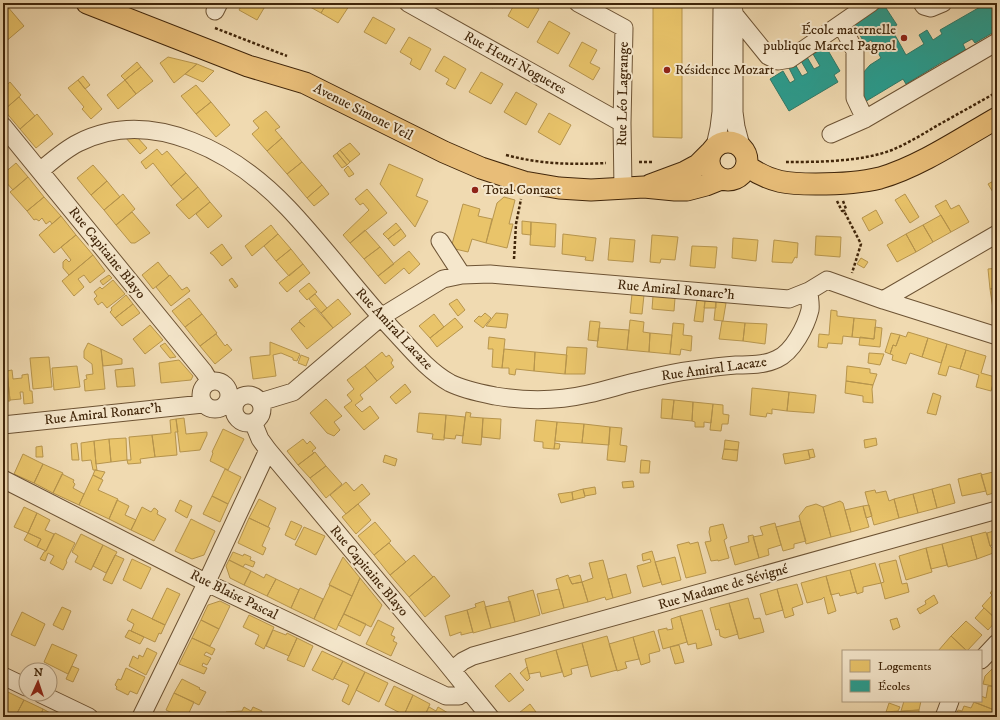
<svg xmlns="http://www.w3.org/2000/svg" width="1000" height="720" font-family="'IM FELL DW Pica',serif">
<rect width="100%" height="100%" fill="#f0dab1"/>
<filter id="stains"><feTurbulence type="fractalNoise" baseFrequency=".005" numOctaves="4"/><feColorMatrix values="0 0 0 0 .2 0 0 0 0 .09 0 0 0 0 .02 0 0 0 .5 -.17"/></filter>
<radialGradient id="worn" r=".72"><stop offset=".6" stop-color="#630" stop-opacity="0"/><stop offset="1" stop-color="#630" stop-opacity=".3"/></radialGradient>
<path fill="#e9c46a" stroke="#b7954d" d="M 243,3 L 267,3 L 257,20 L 239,10 Z
M 303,3 L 327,3 L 321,13 Z
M 327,3 L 351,3 L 338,23 L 321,13 Z
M 485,3 L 496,3 L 493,8 Z
M 515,3 L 530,3 L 539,9 L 528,28 L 508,16 Z
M 653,3 L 682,3 L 682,138 L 653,137 Z
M 7,6 L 24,26 L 4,43 L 3,9 Z
M 373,17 L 395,29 L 386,44 L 364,32 Z
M 549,21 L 570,33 L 558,54 L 537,42 Z
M 409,37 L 431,49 L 420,70 L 410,64 L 412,59 L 400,52 Z
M 582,42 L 597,50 L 590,63 L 600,68 L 593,80 L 569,66 Z
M 444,56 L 466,69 L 455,89 L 446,84 L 449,79 L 435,71 Z
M 168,57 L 197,64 L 174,83 L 160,63 Z
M 137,62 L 141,67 L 125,80 L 121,76 Z
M 197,64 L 214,71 L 203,82 L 185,74 Z
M 141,67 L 153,81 L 136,94 L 125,80 Z
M 481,72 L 503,84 L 491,104 L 469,92 Z
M 83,76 L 90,85 L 85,89 L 78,80 Z
M 78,80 L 102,109 L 91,119 L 82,109 L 84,107 L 68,88 Z
M 125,80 L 136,94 L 118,109 L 107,95 Z
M 10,82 L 21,95 L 4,110 L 3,108 L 3,88 Z
M 196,85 L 211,102 L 196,114 L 181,96 Z
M 516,92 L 537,104 L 526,125 L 504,112 Z
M 19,97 L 35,116 L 20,129 L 4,110 Z
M 211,102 L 230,125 L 216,137 L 196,114 Z
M 266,111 L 280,127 L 275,130 L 282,138 L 267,151 L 252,134 L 259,128 L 253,121 Z
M 549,113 L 571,125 L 560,145 L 538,132 Z
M 37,114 L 53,134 L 36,148 L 20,129 Z
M 125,137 L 137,137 L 147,148 L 140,154 Z
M 282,138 L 302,162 L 287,174 L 267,151 Z
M 350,143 L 360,154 L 350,162 L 340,150 Z
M 157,149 L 162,155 L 167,151 L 186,173 L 171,186 L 153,163 L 146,169 L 141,162 Z
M 340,150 L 350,162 L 347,165 L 337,153 Z
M 337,153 L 347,165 L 342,168 L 333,156 Z
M 302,162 L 322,185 L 307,198 L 287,174 Z
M 16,163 L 28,177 L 13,190 L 3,179 L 3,174 Z
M 389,164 L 423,179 L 416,196 L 428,201 L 415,227 L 380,184 Z
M 93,165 L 107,181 L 91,195 L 77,178 Z
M 348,166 L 354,174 L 349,177 L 344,170 Z
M 186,173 L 198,187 L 183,200 L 171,186 Z
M 28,177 L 44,197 L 27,211 L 10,192 Z
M 997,179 L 997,199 L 988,184 Z
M 107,181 L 120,197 L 104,210 L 91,195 Z
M 322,185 L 329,194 L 314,206 L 307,198 Z
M 198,187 L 210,202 L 189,219 L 176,205 Z
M 367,189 L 387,213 L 350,243 L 343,235 L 369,210 L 363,203 L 360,205 L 355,199 Z
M 123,194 L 135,209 L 116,225 L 104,210 Z
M 905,194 L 919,217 L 910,223 L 895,200 Z
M 44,197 L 61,216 L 52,224 L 50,221 L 46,224 L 42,218 L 39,221 L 36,219 L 34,220 L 27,211 Z
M 504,197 L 515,200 L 509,224 L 513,224 L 507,248 L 486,243 L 497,203 Z
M 946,200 L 951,209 L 959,205 L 969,222 L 951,232 L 935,206 Z
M 210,202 L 222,216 L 208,228 L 196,214 Z
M 463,204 L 480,209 L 478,216 L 492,219 L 486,243 L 472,239 L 468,252 L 451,248 Z
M 876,210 L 883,223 L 869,231 L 862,218 Z
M 132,212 L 150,233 L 135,243 L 131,243 L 116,225 Z
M 941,215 L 951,232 L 933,242 L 923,225 Z
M 61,216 L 76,235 L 54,253 L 39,235 Z
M 522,221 L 531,222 L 531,235 L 522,234 Z
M 531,222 L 556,224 L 555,247 L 530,245 Z
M 396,223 L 401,229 L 388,239 L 383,234 Z
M 271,225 L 278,234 L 252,256 L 245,246 Z
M 923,225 L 933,242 L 916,252 L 906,234 Z
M 401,229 L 406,236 L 394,246 L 388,239 Z
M 365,230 L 380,247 L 364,259 L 350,243 Z
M 278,234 L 291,249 L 276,261 L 264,246 Z
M 563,234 L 596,238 L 593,261 L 585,260 L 586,257 L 562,254 Z
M 906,234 L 916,252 L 897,262 L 887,245 Z
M 76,235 L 93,255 L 69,275 L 63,268 L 63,262 L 66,259 L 69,262 L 71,260 L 61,247 Z
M 652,235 L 678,237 L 675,260 L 661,259 L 660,263 L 650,262 Z
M 816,236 L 841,237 L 840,257 L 815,255 Z
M 610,238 L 635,240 L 633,262 L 608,260 Z
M 733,238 L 758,240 L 756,261 L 732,258 Z
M 774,240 L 798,243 L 797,258 L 795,257 L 792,263 L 772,262 Z
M 222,244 L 232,258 L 222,266 L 213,255 L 210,253 Z
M 692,246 L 717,247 L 715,268 L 690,266 Z
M 380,247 L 394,264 L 378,276 L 364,259 Z
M 291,249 L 303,264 L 289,276 L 276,261 Z
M 409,251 L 420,264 L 409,274 L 404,268 L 385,284 L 378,276 Z
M 93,255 L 105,271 L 90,283 L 84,275 L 78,279 L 84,287 L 74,296 L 62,281 Z
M 861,258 L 868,262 L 864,268 L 857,264 Z
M 158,262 L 169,276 L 153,289 L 142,275 Z
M 303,264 L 310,273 L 287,292 L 279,283 Z
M 997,268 L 997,288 L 990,289 L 988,269 Z
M 109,275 L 112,278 L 103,285 L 100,281 Z
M 170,275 L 182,290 L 187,287 L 190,291 L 171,306 L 156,287 Z
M 232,278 L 238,286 L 235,288 L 229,280 Z
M 113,280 L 125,294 L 107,308 L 102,302 L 98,305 L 94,299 L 97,296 L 94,292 L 100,287 L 102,289 Z
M 309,283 L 317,292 L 307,300 L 299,291 Z
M 997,288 L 997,309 L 993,309 L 990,289 Z
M 315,294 L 327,308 L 321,313 L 309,299 Z
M 632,294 L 644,295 L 642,314 L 630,313 Z
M 126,295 L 133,304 L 115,318 L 110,312 L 112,310 L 111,308 Z
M 653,296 L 675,298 L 674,311 L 652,309 Z
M 189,298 L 202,314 L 185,327 L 172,311 Z
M 338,299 L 351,314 L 333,328 L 321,313 Z
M 457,299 L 465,310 L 458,316 L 449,304 Z
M 697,300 L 705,301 L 703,322 L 694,321 Z
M 705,301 L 716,301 L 716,308 L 704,308 Z
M 716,301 L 726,303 L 723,321 L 714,320 Z
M 133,304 L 140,313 L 122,326 L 115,318 Z
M 315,308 L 333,328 L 307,349 L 291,329 L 299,322 L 305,327 L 299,321 Z
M 831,310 L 837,311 L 837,316 L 854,318 L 852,337 L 843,336 L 842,344 L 828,343 L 827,348 L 818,347 L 819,334 L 829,335 Z
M 485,313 L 491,318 L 483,328 L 474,321 L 479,316 L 481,317 Z
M 496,313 L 508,314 L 506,328 L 486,326 Z
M 202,314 L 217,333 L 200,346 L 185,327 Z
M 434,314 L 444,327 L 430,338 L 419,326 Z
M 455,318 L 463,327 L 437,347 L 430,338 Z
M 854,318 L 876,320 L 874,339 L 852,337 Z
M 630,320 L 644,322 L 643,332 L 650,333 L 649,352 L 627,350 Z
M 590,321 L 600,322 L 598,341 L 588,340 Z
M 722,321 L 745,323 L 743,341 L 719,339 Z
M 673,323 L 684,324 L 683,335 L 692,336 L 691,351 L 681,349 L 680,355 L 670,354 Z
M 745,323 L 767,324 L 765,344 L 743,341 Z
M 150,325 L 163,340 L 145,354 L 133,339 Z
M 875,327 L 882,328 L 880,347 L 859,345 L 860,337 L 874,339 Z
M 599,328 L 629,330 L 627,350 L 597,347 Z
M 908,332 L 928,338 L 922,357 L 910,353 L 906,364 L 892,360 L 893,355 L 890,354 L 893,345 L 896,346 L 900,335 L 906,337 Z
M 650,333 L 672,335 L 670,354 L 649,352 Z
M 891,333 L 900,335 L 896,346 L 893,345 L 890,354 L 885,352 Z
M 216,334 L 225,346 L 227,344 L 232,350 L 215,364 L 200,346 Z
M 489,337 L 505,339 L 502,368 L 492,367 L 493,349 L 488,349 Z
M 928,338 L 947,344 L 941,363 L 922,357 Z
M 270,342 L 300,354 L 297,361 L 293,360 L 293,358 L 281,353 L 273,355 L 276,376 L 253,379 L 250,357 L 270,355 Z
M 88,343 L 101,349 L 105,389 L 85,391 L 84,380 L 87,379 L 86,375 L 93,374 L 92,364 L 84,358 L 84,351 Z
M 165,343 L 176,357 L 170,358 L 160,346 Z
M 947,344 L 966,350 L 960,369 L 949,366 L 946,376 L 938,374 Z
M 567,347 L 587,348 L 585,374 L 565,374 Z
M 101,349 L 122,359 L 122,364 L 103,366 Z
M 504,349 L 535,352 L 534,371 L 516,369 L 515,375 L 509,374 L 509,368 L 502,368 Z
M 966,350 L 986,356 L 981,373 L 995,377 L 991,391 L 976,387 L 979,375 L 960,369 Z
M 382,352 L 386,357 L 389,355 L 393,360 L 391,363 L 394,367 L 377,381 L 365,366 Z
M 535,352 L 567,355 L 565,374 L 534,371 Z
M 869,353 L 884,354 L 880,365 L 868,363 Z
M 301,355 L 309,358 L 306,366 L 298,363 Z
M 49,357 L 52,387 L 33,389 L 30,358 Z
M 179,360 L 193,376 L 191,380 L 161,383 L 159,363 Z
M 3,362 L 5,382 L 8,382 L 10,400 L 10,401 L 3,401 Z
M 3,362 L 6,362 L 8,382 L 5,382 Z
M 77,366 L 80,387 L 54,390 L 52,368 Z
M 365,366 L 377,381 L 360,395 L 363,399 L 355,405 L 362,412 L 370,406 L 379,418 L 364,430 L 344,407 L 352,401 L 347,395 L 354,389 L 347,380 Z
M 847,366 L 870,369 L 870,373 L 877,374 L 873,385 L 846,381 Z
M 133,368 L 135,386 L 117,387 L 115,370 Z
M 12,370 L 13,379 L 22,378 L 22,375 L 28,374 L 30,391 L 32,391 L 33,403 L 24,404 L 23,392 L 20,392 L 21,399 L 10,400 L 7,371 Z
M 846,381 L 873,385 L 872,389 L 873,403 L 863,402 L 863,396 L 845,393 Z
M 405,384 L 411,392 L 396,404 L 390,397 Z
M 752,388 L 789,392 L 787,411 L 772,409 L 772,414 L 767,413 L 766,417 L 750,415 Z
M 789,392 L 816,395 L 814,413 L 787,411 Z
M 933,393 L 941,396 L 936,415 L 927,413 Z
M 326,399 L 342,416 L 334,422 L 340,430 L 334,436 L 327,433 L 310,413 Z
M 662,399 L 674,400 L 672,419 L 661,418 Z
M 674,400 L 693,402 L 692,421 L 672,419 Z
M 693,402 L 713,404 L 711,423 L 704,422 L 704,427 L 695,427 L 695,422 L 692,421 Z
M 713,404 L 723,405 L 723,414 L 729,415 L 728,424 L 722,424 L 721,431 L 710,430 Z
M 466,412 L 471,413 L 470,417 L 483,418 L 481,445 L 462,443 Z
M 419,413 L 446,415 L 444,440 L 432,439 L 433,434 L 417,432 Z
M 446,415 L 465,417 L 463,436 L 456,435 L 455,439 L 444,438 Z
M 184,418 L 186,434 L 207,432 L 207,435 L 200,450 L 180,452 L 176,419 Z
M 483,418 L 501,419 L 500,439 L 482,437 Z
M 176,419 L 178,432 L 175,432 L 177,455 L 155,457 L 152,435 L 171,433 L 170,420 Z
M 993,419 L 997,419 L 997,430 L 996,430 Z
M 536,420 L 557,422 L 554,449 L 543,448 L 543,442 L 534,441 Z
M 557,422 L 584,424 L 582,443 L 555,441 Z
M 584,424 L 610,427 L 609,445 L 582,443 Z
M 610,427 L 622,428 L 620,445 L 627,446 L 625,462 L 607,460 Z
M 223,429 L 244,439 L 228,470 L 210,461 L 213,453 L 212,452 Z
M 152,435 L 155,457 L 140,459 L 141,463 L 128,464 L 127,460 L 131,460 L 129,437 Z
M 126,438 L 127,460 L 111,462 L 109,439 Z
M 876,438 L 877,445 L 865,448 L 864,440 Z
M 109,439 L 111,462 L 96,464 L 94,441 Z
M 303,439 L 307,444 L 310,441 L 316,448 L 312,451 L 314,453 L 298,465 L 287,451 Z
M 725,440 L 739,442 L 738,450 L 724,449 Z
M 94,441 L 96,464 L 97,470 L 93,470 L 91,460 L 82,461 L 81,443 Z
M 77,443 L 79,460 L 72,460 L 71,444 Z
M 555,443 L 560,444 L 559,449 L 554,449 Z
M 42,446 L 43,457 L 36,457 L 36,447 Z
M 724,449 L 738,450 L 737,461 L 722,459 Z
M 813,449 L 815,457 L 810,458 L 808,450 Z
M 808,450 L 810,459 L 785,464 L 783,454 Z
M 315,452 L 326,466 L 310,478 L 298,465 Z
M 23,454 L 43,464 L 34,483 L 14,474 Z
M 385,455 L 397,459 L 395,466 L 383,462 Z
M 641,460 L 650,461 L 649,473 L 640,473 Z
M 43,464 L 63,473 L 53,493 L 34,483 Z
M 997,464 L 997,492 L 987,495 L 981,475 L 997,471 L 995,465 Z
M 326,466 L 342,484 L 326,498 L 310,478 Z
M 225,469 L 241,477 L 228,504 L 212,496 Z
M 95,470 L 105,472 L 101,479 L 93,475 Z
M 981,473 L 986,491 L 962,496 L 958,479 Z
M 62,474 L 74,480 L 73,482 L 75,484 L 73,488 L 84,494 L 79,505 L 53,493 Z
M 93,475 L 103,480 L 98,490 L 118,499 L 109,519 L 79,505 Z
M 633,481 L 634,487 L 623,488 L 622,482 Z
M 346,482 L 354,491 L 362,484 L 370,494 L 346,514 L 330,495 Z
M 950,484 L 955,503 L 937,508 L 932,489 Z
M 595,487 L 596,494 L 585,496 L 583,489 Z
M 583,489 L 585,497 L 573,500 L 572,492 Z
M 932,489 L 937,508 L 918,513 L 913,494 Z
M 875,490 L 876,493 L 886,491 L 889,501 L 894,499 L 899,518 L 874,525 L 865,492 Z
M 572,492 L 573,500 L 561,503 L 558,494 Z
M 913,494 L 918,513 L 899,518 L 894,499 Z
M 212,496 L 228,504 L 220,522 L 203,514 Z
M 259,499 L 276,508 L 268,527 L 249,518 Z
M 117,500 L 129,506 L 125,515 L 136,520 L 131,530 L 109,519 Z
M 180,500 L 192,506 L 187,518 L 175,511 Z
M 840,501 L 843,503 L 851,532 L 831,537 L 823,507 Z
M 358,504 L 371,520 L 356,534 L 342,517 Z
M 816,504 L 823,507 L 831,537 L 806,544 L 799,516 L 806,507 Z
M 869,505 L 872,516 L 866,518 L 863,506 Z
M 863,506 L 869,527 L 851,532 L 845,510 Z
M 24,507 L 37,513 L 28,533 L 14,527 Z
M 142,507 L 151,512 L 154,508 L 156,509 L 158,511 L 157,514 L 166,519 L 154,541 L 131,530 Z
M 37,513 L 50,520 L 45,530 L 54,534 L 46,551 L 37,547 L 41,539 L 28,533 Z
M 249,518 L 270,528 L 262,546 L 266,548 L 263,555 L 238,543 Z
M 191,519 L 215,531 L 204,555 L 192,559 L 175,551 Z
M 291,521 L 302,526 L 295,540 L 285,535 Z
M 800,521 L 806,541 L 794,544 L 794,548 L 783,551 L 776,527 Z
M 375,522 L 391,541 L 374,555 L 358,536 Z
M 775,523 L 781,545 L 768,549 L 769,555 L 759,558 L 753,537 L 763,535 L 760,527 Z
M 723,524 L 727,538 L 724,540 L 729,558 L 718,561 L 718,560 L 711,561 L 705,542 L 711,541 L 709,532 L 710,527 Z
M 304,527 L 325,536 L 316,555 L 295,545 Z
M 997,530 L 997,542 L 990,546 L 987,533 Z
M 986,532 L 990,546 L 996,552 L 977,559 L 971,536 Z
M 28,533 L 41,539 L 37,547 L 24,540 Z
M 55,533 L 75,543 L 66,561 L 67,562 L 63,570 L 50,563 L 54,556 L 48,553 L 45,561 L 40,559 L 44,552 L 46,551 Z
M 81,534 L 103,545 L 91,570 L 75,562 L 78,556 L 72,552 Z
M 753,535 L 759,558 L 735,565 L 730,547 L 749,542 L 748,536 Z
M 971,536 L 977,559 L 948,567 L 942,544 Z
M 689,542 L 690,544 L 698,542 L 706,573 L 686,578 L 677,545 Z
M 389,543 L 406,562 L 390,575 L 374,555 Z
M 942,544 L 947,565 L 931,569 L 926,548 Z
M 103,545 L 117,552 L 106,573 L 93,566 Z
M 926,548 L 932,572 L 906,580 L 899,556 Z
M 652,551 L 661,582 L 643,587 L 637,566 L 651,562 L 650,559 L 643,561 L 642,554 Z
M 233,552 L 243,556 L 244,554 L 251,557 L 250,560 L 255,562 L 253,567 L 245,564 L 243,567 L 229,560 Z
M 115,555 L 124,559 L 112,584 L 103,580 Z
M 414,555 L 433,577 L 409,597 L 390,575 Z
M 343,557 L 360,578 L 352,596 L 329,585 Z
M 675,557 L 681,580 L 662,585 L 655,562 Z
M 132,559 L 151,568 L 141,589 L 123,580 Z
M 229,560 L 251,571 L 244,585 L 230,578 L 226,566 Z
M 603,560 L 613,598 L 606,600 L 605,597 L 588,602 L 582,582 L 593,578 L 589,563 Z
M 896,560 L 902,584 L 907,583 L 909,592 L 885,599 L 881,583 L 884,582 L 879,564 Z
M 875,563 L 881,583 L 863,587 L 863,592 L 857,594 L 850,570 Z
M 850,570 L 856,592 L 840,596 L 839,593 L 831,595 L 826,576 Z
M 251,571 L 264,578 L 266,574 L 276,579 L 267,596 L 244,585 Z
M 626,574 L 631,593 L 613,598 L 608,579 Z
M 568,575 L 572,584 L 582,582 L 588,602 L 564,608 L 556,579 Z
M 580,575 L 582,582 L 572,584 L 569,578 Z
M 434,576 L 450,596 L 425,617 L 409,597 Z
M 826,576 L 836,611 L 828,614 L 824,597 L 822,599 L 807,603 L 801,583 Z
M 360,578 L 382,605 L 371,627 L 344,614 Z
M 276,579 L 299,590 L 291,608 L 267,596 Z
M 797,584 L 803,604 L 792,608 L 794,615 L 785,618 L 777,589 Z
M 330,585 L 352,596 L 336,630 L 314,619 Z
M 997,585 L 997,600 L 990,593 Z
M 167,588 L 180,594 L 165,625 L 152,619 Z
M 300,588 L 323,599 L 314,619 L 291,608 Z
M 559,589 L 564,608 L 542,614 L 537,594 Z
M 777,589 L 783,610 L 766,615 L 760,594 Z
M 533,590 L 540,615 L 515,622 L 508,597 Z
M 934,595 L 938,603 L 920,614 L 917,609 L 926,604 L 925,601 Z
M 992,595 L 997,600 L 997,620 L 982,606 Z
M 748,598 L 754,619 L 760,618 L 764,632 L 739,639 L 729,603 Z
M 220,601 L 230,606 L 219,629 L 201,620 L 208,605 Z
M 484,601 L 491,628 L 473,633 L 467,610 L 476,607 L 475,604 Z
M 510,601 L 515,622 L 491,628 L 485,607 Z
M 729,603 L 738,634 L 725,638 L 720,636 L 719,629 L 716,630 L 710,608 Z
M 62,607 L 71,611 L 63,630 L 53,625 Z
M 984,608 L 997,620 L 988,630 L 975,618 Z
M 132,609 L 165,625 L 161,634 L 159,633 L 155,642 L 131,631 L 134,624 L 127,620 Z
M 467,610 L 473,632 L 461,635 L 461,632 L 450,636 L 445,616 Z
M 702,610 L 712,645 L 697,649 L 696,643 L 688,645 L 680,616 Z
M 22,612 L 45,624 L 35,646 L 11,635 Z
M 344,614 L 366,624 L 360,636 L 338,625 Z
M 249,615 L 274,627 L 264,649 L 255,644 L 259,635 L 243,627 Z
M 680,616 L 687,642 L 663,649 L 658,630 L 667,628 L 667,630 L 673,629 L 671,619 Z
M 897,618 L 900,627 L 893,630 L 890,620 Z
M 201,620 L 219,629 L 210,646 L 192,638 Z
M 378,620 L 394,628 L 391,635 L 395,637 L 393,641 L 397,643 L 391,656 L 366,644 Z
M 966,621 L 982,635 L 967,651 L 951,636 Z
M 129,630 L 144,637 L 140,644 L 125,637 Z
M 273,630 L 286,635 L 287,633 L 297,638 L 289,656 L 266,646 Z
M 654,631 L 660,651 L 649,654 L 650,662 L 641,665 L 633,637 Z
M 607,636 L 617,670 L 591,677 L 582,643 Z
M 951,636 L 967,651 L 938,651 Z
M 633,637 L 639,659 L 625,662 L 627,668 L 617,671 L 609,644 Z
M 192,638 L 215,649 L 212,655 L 206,652 L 204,655 L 211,658 L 207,665 L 203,663 L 202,666 L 207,668 L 204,674 L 179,664 Z
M 297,638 L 313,646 L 304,667 L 287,660 Z
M 582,643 L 588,665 L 571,669 L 572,674 L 564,677 L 556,650 Z
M 52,644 L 77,655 L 68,674 L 44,662 Z
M 679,645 L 684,662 L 675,664 L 670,647 Z
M 147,648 L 157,653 L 146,675 L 129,666 L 133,656 L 138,659 L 139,655 L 143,657 Z
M 556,650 L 562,672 L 541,677 L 540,672 L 529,674 L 525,659 Z
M 322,651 L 343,661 L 333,680 L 312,670 Z
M 343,661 L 365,672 L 349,705 L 342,701 L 349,685 L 334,678 Z
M 72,666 L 79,669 L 73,682 L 66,679 Z
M 527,667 L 530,678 L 527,681 L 520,673 Z
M 994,667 L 997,669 L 997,687 L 983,684 L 985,676 Z
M 126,668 L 145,677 L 137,694 L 130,691 L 128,695 L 116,689 L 117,687 L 115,685 L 118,679 L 121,680 Z
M 365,672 L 388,683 L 379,702 L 356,690 Z
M 510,673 L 524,690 L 509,702 L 495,686 Z
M 182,679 L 200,688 L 199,689 L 206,692 L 199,705 L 174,693 Z
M 394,686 L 413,695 L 404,715 L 385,705 Z
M 988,686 L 997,687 L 997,711 L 971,701 L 981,701 L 981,696 L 986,698 Z
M 4,690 L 24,700 L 15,717 L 9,717 L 3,714 Z
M 174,693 L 194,702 L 187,717 L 180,717 L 166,710 Z
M 413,695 L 430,704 L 424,717 L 409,717 L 404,715 Z
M 24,700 L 43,709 L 40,717 L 15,717 Z
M 904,701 L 921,701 L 919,710 L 901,711 Z
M 974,702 L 997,711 L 997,717 L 955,717 L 958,710 L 962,711 L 964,706 L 971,708 Z
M 889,703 L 900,707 L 898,711 L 886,712 Z
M 530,704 L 536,712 L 536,717 L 514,717 Z
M 244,707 L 251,711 L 253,707 L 262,711 L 260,717 L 226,717 L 226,712 L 242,711 Z
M 429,707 L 436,711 L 438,707 L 448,713 L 446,717 L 424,717 Z
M 43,709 L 52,714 L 51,717 L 40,717 Z
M 919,710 L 919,717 L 897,717 L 897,715 L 895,715 L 894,712 Z
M 874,713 L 874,717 L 865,717 L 865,714 Z"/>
<path fill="#2a9d8f" stroke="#317967" d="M 987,3 L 997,3 L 997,24 L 992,27 L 994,32 L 975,43 L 972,39 L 963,44 L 967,53 L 946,65 L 944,61 L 906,84 L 903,79 L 863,103 L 862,74 L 870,65 L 881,58 L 871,40 L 865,44 L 853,23 L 884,5 L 897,25 L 891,28 L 906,55 L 924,44 L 919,35 L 927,30 L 933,40 L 942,34 L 940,30 Z
M 826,47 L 840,71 L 834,75 L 838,82 L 789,111 L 770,79 L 783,71 L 790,83 L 795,80 L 789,68 L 795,64 L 802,76 L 808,73 L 801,61 L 807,57 L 814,69 L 820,66 L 813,54 Z"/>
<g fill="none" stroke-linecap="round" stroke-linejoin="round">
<g stroke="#6d5334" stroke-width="19">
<path id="minor" d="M 408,3 L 622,123
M 578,3 L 624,28 L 622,123 L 623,189
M 722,3 L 734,14 L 768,56 L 778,61 L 790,59 L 871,3
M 922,3 L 924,6 L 931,8 L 943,3
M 215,11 L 219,3
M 734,11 L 734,112 L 736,127 L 741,146
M 841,24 L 855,51 L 855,98 L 865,119
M 3,126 L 204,372 L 210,382
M 831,134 L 865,119 L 997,42
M 715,146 L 719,128 L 721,112 L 722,9
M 40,171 C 52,161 64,150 78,143 C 152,105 237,154 288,208 C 324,246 356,290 392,329 C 410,348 427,370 450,383 C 464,390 480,393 495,396 C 525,401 558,401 588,394 C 607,390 624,384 643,380 C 659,376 677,372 693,370 C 707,368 722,366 736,365 C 749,365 765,365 777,359 C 793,352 806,326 810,310 C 811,304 809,297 809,291
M 440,241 L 462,275
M 883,300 L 997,234
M201 395a14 14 0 1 1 28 0a14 14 0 1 1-28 0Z
M234 409a14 14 0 1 1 28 0a14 14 0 1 1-28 0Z
M 260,402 L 293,392 L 381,317 L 443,279 L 462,275 L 490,274 L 789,299 L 809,291 L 827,280 L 883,300 L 997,336
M 253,422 L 260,439 L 268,450 L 443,659 L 490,717
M 3,425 L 203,404
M 3,479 L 207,583 L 446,696 L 459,696 L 467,689
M 981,660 L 997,643
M 452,670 L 463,661 L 473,656 L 997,510
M 3,676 L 26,687
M 41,694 L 89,717
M 141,717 L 203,590 L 268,450
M 944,717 L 950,701"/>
</g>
<g stroke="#41260a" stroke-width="23">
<path id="major" d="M 87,3 L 248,66 L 305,83 L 444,152 L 481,168 L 524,182 L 559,188 L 591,190 L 644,187 L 675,190 L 687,190 L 706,185 L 721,179
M709 161a19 19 0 1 1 38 0a19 19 0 1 1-38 0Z
M 747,166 C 771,183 788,184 816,184 C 837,184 860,183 880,178 C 919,167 962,138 997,118
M 650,185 L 685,172 L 698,165 L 710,153"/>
</g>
<path stroke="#41260a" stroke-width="2.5" stroke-dasharray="3 2" stroke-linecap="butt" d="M 215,28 L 287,56
M 506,155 C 540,164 572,165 606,163
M 639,162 L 654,162
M 786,162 C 819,162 860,162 892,150 C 906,144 920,136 933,128 C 954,116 976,104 997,92
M 837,201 L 842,211 L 844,211 L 861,244 L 852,273
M 843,201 L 846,209 L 844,211
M 514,259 L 516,224 L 521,199"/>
<use href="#minor" stroke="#f5e7cc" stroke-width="17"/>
<use href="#major" stroke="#e8bd78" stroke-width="21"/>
</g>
<g fill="#8f2418" stroke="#f5e7cc" stroke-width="1.5">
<circle cx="904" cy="38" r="4"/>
<circle cx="667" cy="70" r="4"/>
<circle cx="475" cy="190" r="4"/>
</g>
<g text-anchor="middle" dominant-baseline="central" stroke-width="4" stroke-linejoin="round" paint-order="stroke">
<g font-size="14" fill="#41260a" stroke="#f5e7cc" text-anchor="start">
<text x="896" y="30" text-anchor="end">École maternelle<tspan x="896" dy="16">publique Marcel Pagnol</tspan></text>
<text x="675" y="70">Résidence Mozart</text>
<text x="483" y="190">Total Contact</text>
</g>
<g font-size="14" fill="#41260a" stroke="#f5e7cc">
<text transform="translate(515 63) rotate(29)">Rue Henri Nogueres</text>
<text transform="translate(623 94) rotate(-89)">Rue Léo Lagrange</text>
<text transform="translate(363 112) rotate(27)">Avenue Simone Veil</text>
<text transform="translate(107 253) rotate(51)">Rue Capitaine Blayo</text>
<text transform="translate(676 290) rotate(5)">Rue Amiral Ronarc'h</text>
<text transform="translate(394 329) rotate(47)">Rue Amiral Lacaze</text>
<text transform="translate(714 369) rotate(-8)">Rue Amiral Lacaze</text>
<text transform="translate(103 414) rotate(-6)">Rue Amiral Ronarc'h</text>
<text transform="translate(369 571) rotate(50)">Rue Capitaine Blayo</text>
<text transform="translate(723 587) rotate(-16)">Rue Madame de Sévigné</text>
<text transform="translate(234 595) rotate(26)">Rue Blaise Pascal</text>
</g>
</g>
<rect width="1000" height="720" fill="none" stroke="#f0dab1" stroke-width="16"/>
<rect x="4" y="4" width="992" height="712" fill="none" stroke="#41260a" stroke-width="2"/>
<rect x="8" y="8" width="984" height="704" fill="none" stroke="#41260a"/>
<rect x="842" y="650" width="140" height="52" fill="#f5e7cc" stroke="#ad9a7e"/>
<rect x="850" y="660" width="20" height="12" fill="#e9c46a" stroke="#ad9a7e"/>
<text x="878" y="670" font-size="12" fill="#41260a">Logements</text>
<rect x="850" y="680" width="20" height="12" fill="#2a9d8f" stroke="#ad9a7e"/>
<text x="878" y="690" font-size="12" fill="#41260a">Écoles</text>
<g transform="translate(38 682) rotate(3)"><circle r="19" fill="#f5e7cc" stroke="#ad9a7e"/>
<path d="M0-3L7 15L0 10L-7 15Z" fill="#8f2418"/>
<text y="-6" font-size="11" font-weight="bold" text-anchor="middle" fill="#41260a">N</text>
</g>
<rect width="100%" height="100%" filter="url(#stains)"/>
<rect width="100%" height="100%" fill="url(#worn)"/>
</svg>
